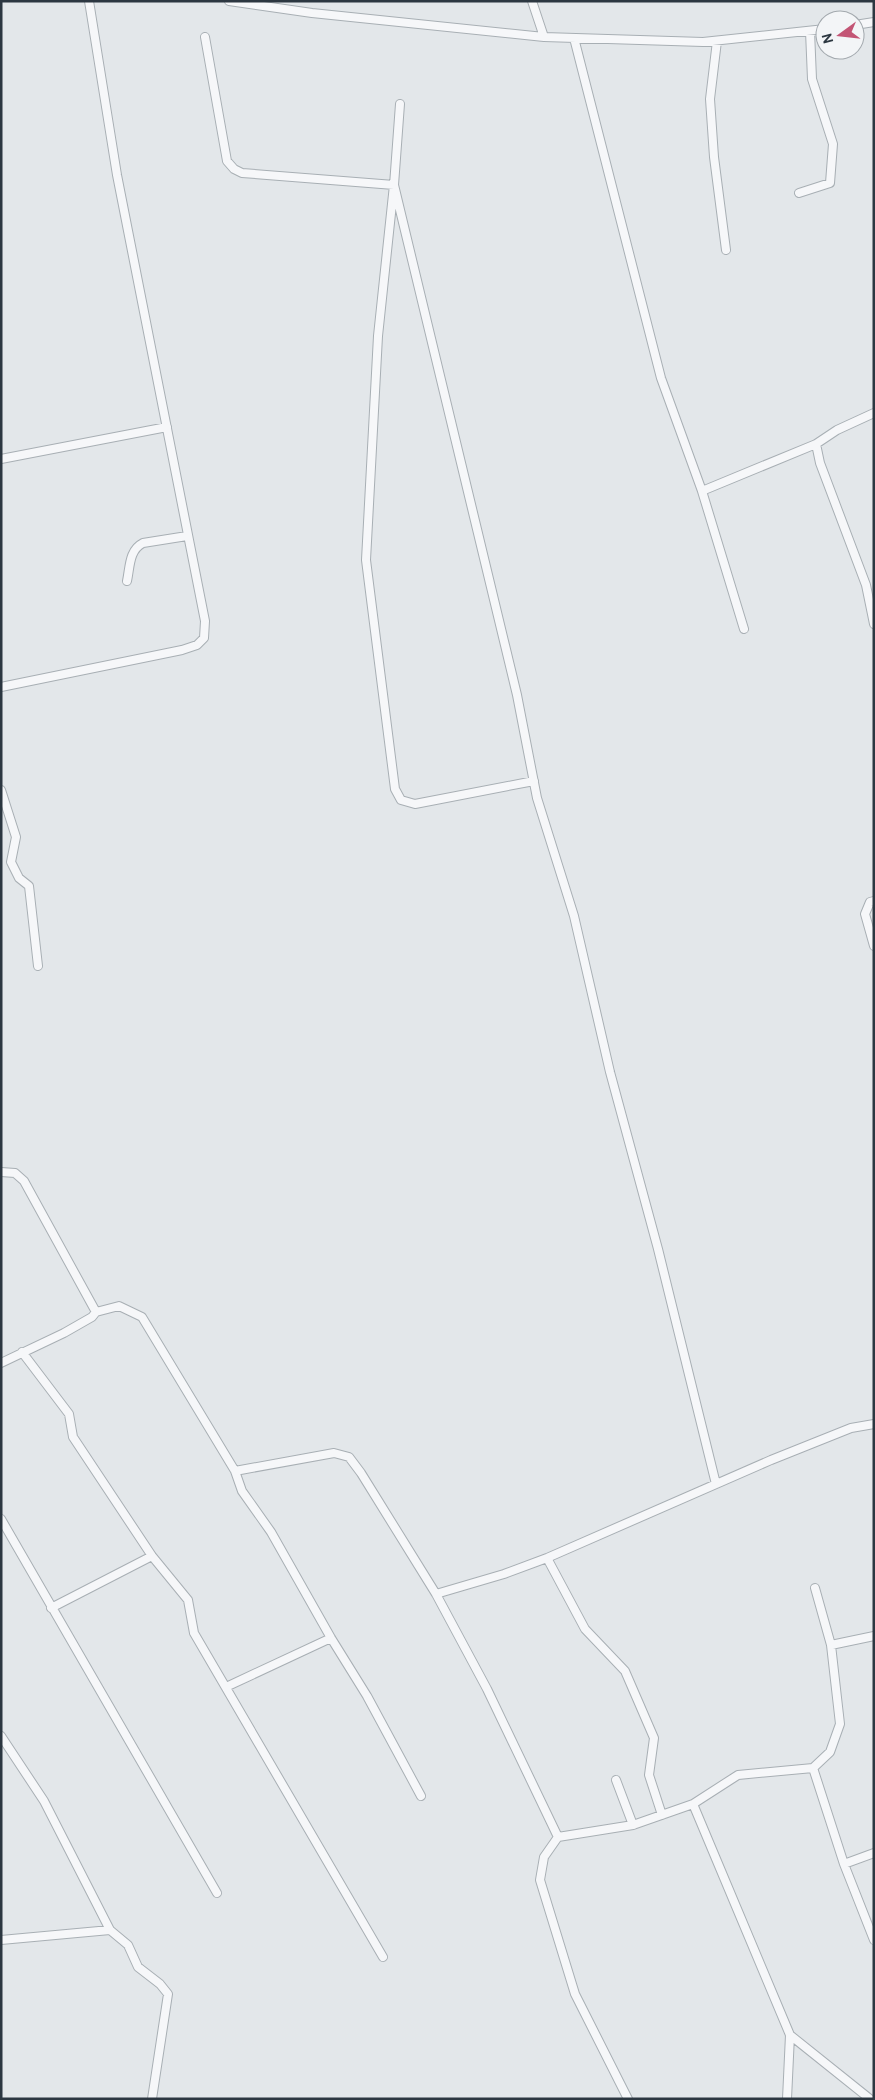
<svg xmlns="http://www.w3.org/2000/svg" width="875" height="2100" font-family="Overpass,sans-serif">
<rect width="100%" height="100%" fill="#e3e7ea"/>
<g fill="none" stroke-linecap="round" stroke-linejoin="round">
<g stroke="#a8afb4" stroke-width="10">
<path id="minor" d="M 229,1 L 312,13 L 544,37 L 703,42 L 825,29
M 532,1 L 544,37
M 855,25 L 874,22
M 205,37 L 227,161 L 234,169 L 242,173 L 394,185 L 517,695 L 537,798 L 574,916 L 610,1072 L 658,1249 L 716,1484
M 574,38 L 661,378 L 702,491
M 717,41 L 710,99 L 714,157 L 726,250
M 400,104 L 394,185 L 378,336 L 366,560 L 395,789 L 401,800 L 415,804 L 534,781
M 799,193 L 830,183 L 833,144 L 812,79 L 810,31
M 874,413 L 837,430 L 816,444 L 820,463 L 866,585 L 874,624
M 1,459 L 167,427
M 127,581 C 130,567 129,550 143,543 L 187,536
M 744,629 L 702,491 L 816,444
M 1,687 L 182,650 L 197,645 L 204,638 L 205,621 L 117,175 L 89,1
M 1,790 L 16,837 L 11,862 L 19,878 L 29,886 L 38,966
M 874,901 L 870,902 L 865,914 L 874,946
M 1,1172 L 15,1173 L 24,1181 L 96,1312
M 22,1352 L 69,1414 L 73,1437 L 152,1556 L 188,1600 L 194,1633 L 383,1957
M 1,1363 L 64,1333 L 92,1317 L 96,1312 L 119,1306 L 142,1317 L 235,1471 L 242,1491 L 271,1532 L 331,1638 L 367,1696 L 421,1796
M 235,1471 L 334,1453 L 349,1457 L 361,1473 L 436,1594 L 487,1689 L 558,1837
M 1,1519 L 217,1893
M 547,1558 L 585,1629 L 625,1671 L 654,1738 L 649,1775 L 662,1815
M 815,1588 L 831,1645
M 436,1594 L 504,1574 L 547,1558 L 771,1460 L 851,1428 L 874,1424
M 51,1608 L 152,1556
M 226,1687 L 331,1638
M 1,1736 L 44,1801 L 110,1930 L 128,1945 L 138,1967 L 160,1984 L 168,1994 L 152,2099
M 813,1768 L 830,1752 L 840,1724 L 831,1645 L 874,1636
M 616,1780 L 633,1825 L 693,1804
M 844,1864 L 874,1940
M 1,1940 L 110,1930
M 790,2035 L 870,2099
M 628,2099 L 575,1994 L 540,1880 L 544,1857 L 558,1837 L 633,1825
M 787,2099 L 790,2035 L 693,1804 L 738,1775 L 813,1768 L 844,1864 L 874,1853"/>
</g>
<use href="#minor" stroke="#f6f7f9" stroke-width="8"/>
</g>
<rect width="875" height="2100" fill="none" stroke="#2c3741" stroke-width="5"/>
<g transform="translate(840 35) rotate(255)"><circle r="24" fill="#f3f5f7" stroke="#a3a9ae"/>
<path d="M0-4L9 19L0 12L-9 19Z" fill="#c35575"/>
<text y="-8" font-size="14" font-weight="bold" text-anchor="middle" fill="#2c3741">N</text>
</g>
</svg>
